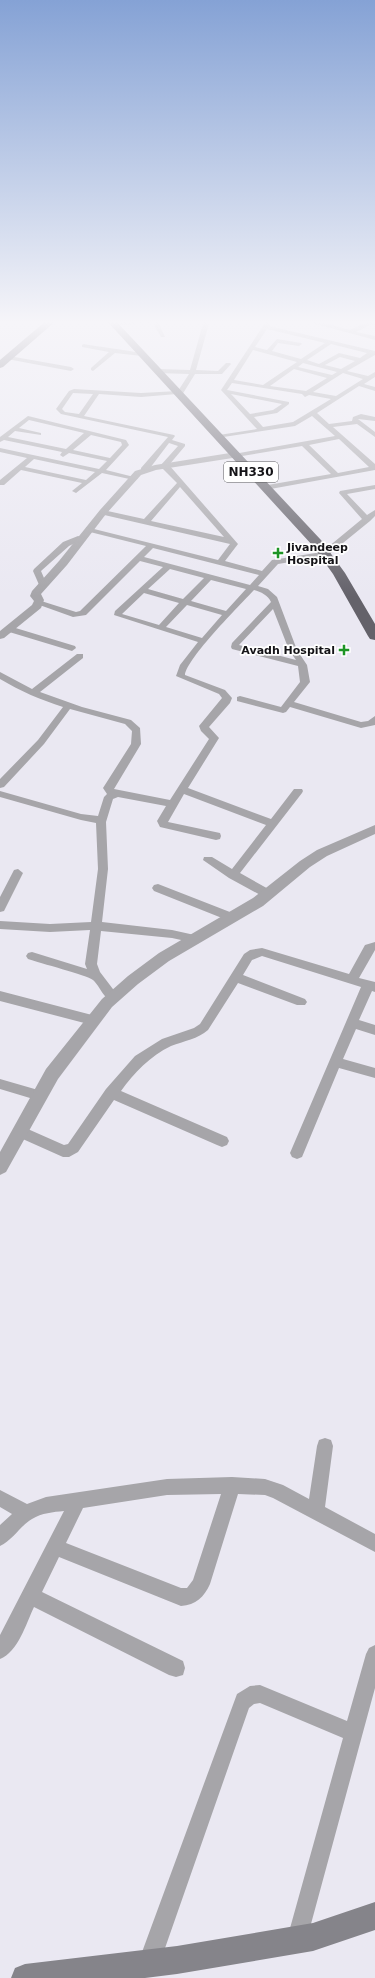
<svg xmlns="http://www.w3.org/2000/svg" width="375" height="1978" font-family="'DejaVu Sans',sans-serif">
<rect width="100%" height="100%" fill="#eae8f2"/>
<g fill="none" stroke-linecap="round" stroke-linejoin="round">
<path fill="#a6a5a9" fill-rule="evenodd" d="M 157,320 L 165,337 L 161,337 L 153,323 L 113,325 L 110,323 L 113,321 Z
M 204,320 L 210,320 L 196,370 L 218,371 L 226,363 L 230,363 L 231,364 L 222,374 L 195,374 L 182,395 L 179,397 L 177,396 L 177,394 L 141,397 L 99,394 L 84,416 L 174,435 L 175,436 L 172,440 L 185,444 L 185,446 L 169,465 L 238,544 L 225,561 L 262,571 L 272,560 L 322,552 L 362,519 L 339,493 L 340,491 L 375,485 L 375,489 L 347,494 L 367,515 L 375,510 L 375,516 L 370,521 L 327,556 L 278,564 L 258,586 L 268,589 L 277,597 L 297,650 L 307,665 L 310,682 L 294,702 L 361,722 L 368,721 L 375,716 L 375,725 L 361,728 L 290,707 L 286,712 L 283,713 L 237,701 L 237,697 L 240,696 L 281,707 L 300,682 L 298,666 L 232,649 L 231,647 L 232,643 L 271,602 C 268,595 261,592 254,590 C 240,605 187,658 185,675 L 225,690 L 232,698 L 230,703 L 209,727 L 219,738 L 188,788 L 271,819 L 294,789 L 302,789 L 303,791 L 302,793 L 240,873 L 272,891 L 274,894 L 268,898 L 264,897 L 229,878 L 203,860 L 204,857 L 212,857 L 232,869 L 266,825 L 184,794 L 168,822 L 220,833 L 221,836 L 220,839 L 216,840 L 160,827 L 157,821 L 166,806 L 118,797 L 113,799 L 106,822 L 108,869 L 102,922 L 172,930 L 199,936 L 201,939 L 199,942 L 195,943 L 172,938 L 101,931 L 97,964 L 100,972 L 119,997 L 117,1000 C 105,1004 101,987 93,980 C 87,975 39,963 28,959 L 26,956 L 28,953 L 32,952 L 87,969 L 85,964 L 90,930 L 50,932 L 0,929 L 0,921 L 50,924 L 91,922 L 98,869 L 96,823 L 81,820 L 0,797 L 0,791 L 81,814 L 98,816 L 104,797 L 107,794 L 103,788 L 131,744 L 132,731 L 125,724 L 70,709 L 44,744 L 4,787 L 0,788 L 0,779 L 38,740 L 63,707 C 41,700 20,691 0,679 L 0,672 L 32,689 L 77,654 L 83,654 L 83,658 L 40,692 L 82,707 L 131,720 L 140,728 L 141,744 L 114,789 L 170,800 L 209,739 L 201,731 L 199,726 L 222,698 L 219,694 L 176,676 L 180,665 L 198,642 L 114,615 L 115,611 L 163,567 L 140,561 L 86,615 L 73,617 L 34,603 L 38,600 L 76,612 L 80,611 L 146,546 L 86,531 L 86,527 L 218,560 L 230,544 L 100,514 L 100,510 L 103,510 L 144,519 L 177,483 L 160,466 L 178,446 L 169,443 L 147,472 L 141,472 L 141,468 L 168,437 L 61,414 L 56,409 L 69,391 L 74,389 L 141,393 L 178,391 L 189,374 L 157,373 L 154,371 L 157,369 L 190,370 ZM 73,393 L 93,394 L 79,414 L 65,412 L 62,409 ZM 180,487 L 224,537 L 151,521 ZM 153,548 L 259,575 L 250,585 L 144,557 ZM 170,569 L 204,578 L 183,599 L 148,589 ZM 211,580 L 246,589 L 226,611 L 191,601 ZM 144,593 L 179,603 L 159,625 L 122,614 ZM 187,605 L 222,615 L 202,638 L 166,627 ZM 273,609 L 289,650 L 296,660 L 239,645 Z
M 267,320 L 273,320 L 269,326 L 375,351 L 375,355 L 347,371 L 368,376 L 375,372 L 375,377 L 364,384 L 375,387 L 375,391 L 359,386 L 317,413 L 329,424 L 352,421 L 353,417 L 361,414 L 375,417 L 375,421 L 358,419 L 375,432 L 375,437 L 357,424 L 333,427 L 375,464 L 375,470 L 265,490 L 261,488 L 262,486 L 331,474 L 302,446 L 236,457 L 233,455 L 234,454 L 335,436 L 312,416 L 295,426 L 217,438 L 217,436 L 219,435 L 257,429 L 221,390 ZM 267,329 L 325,343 L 301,359 L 272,351 L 278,343 L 299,346 L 302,344 L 301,343 L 277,339 L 267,350 L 255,347 ZM 331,344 L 367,353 L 360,358 L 339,353 L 319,364 L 307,360 ZM 253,350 L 297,362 L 263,385 L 234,380 ZM 340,357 L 355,361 L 341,369 L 325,365 ZM 303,363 L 337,372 L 332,375 L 298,367 ZM 294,369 L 327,378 L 306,391 L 270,386 ZM 343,373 L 363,379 L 336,396 L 313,392 ZM 232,383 L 302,394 L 305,397 L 309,395 L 331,399 L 293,422 L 263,427 L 254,417 L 277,413 L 289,404 L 289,402 L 227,390 ZM 231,394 L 282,404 L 273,410 L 250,414 ZM 339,439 L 369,467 L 338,473 L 309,445 Z
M 301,320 L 312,320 L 350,330 L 367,322 L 375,321 L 375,325 L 370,325 L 356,332 L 375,336 L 375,340 Z
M 84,344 C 93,346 141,352 145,354 L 142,356 L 115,353 L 93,371 L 91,370 L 91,368 L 109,352 L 82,347 L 82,345 Z
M 9,356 L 71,367 L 74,369 L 71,371 L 7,359 L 7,357 Z
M 28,416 L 126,440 L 129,445 L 106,470 L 138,478 L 134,480 L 102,473 L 76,493 L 72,491 L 82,483 L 21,470 L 4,485 L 0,485 L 0,480 L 27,458 L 0,452 L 0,448 L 99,469 L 107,461 L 69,453 L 63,457 L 60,455 L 62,452 L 4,440 L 0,442 L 0,437 ZM 29,420 L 84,433 L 66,449 L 8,437 L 15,431 L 41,435 L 41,433 L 19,428 ZM 91,435 L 121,442 L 122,445 L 110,458 L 73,450 ZM 34,459 L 95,472 L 86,480 L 25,467 Z
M 78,536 L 85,538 L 69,546 L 41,571 L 47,585 L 40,587 L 33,571 L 34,569 L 63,542 Z
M 9,626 L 75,646 L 76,648 L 72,651 L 6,631 L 6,627 Z
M 18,869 L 23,873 L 4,911 L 0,912 L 0,897 L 14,870 Z
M 158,884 L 235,914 L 237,917 L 235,920 L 227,920 L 154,891 L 152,888 L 154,885 Z
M 375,942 L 375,950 L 359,978 L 375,982 L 375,992 L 372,991 L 359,1020 L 375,1025 L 375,1035 L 356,1029 L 343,1059 L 375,1068 L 375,1078 L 339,1068 L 302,1157 L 297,1159 L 292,1157 L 290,1153 L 361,987 L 262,956 L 252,960 L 243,975 L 305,999 L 307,1002 L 305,1005 L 297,1005 L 238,983 L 208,1030 C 198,1039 184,1041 171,1046 C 150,1056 134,1073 121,1091 L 227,1137 L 229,1141 L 227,1145 L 222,1147 L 217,1145 L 114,1100 L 78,1152 L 69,1157 L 63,1157 L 16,1136 L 14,1132 L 16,1128 L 21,1126 L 64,1145 L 68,1144 L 106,1089 L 135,1056 L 162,1039 L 194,1028 L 200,1024 L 244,954 L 250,950 L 262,948 L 349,974 L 365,945 Z
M 0,991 L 92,1015 L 96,1017 L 98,1020 L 96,1023 L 92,1025 L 0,1001 Z
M 0,1079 L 45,1092 L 47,1096 L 45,1100 L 40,1101 L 0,1089 Z
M 325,1438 L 331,1440 L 333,1446 L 325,1507 L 375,1534 L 375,1552 L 273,1498 L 265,1495 L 238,1494 L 210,1584 C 204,1597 196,1605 181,1606 L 59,1557 L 42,1592 L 183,1661 L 185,1668 L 183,1675 L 176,1677 L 169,1675 L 34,1607 C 26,1624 18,1652 0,1659 L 0,1635 L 64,1511 C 53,1512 42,1513 32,1519 C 20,1526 13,1540 0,1546 L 0,1525 L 12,1514 L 0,1507 L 0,1490 L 27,1504 L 46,1497 L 167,1479 L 232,1477 L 265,1479 L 283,1485 L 309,1499 L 317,1446 L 319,1440 ZM 221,1494 L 193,1580 L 187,1588 L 181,1588 L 66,1543 L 83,1508 L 167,1495 Z
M 375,1645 L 375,1688 L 305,1946 L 298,1950 L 291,1946 L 287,1939 L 343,1738 L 260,1703 L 254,1704 L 249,1708 L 157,1971 L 149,1974 L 141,1971 L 138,1963 L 237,1694 L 250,1686 L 260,1685 L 347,1721 L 366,1654 L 369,1648 Z"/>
<path fill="#a6a5a9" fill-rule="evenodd" d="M 236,452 L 239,453 L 239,457 L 156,470 L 141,475 L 106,514 L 67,565 L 41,594 L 44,600 L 41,608 L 4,638 L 0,639 L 0,631 L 32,605 L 34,601 L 30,596 L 32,591 L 59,561 L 100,510 L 135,471 L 155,465 Z
M 375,825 L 375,834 L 327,856 L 310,867 L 263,906 L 169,961 L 138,984 L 112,1007 L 58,1079 L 6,1172 L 0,1175 L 0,1152 L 46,1069 L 102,999 L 128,976 L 159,953 L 253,898 L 300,861 L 317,850 Z"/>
<path fill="#85848a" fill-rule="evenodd" d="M 375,1902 L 375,1930 L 313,1951 L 177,1974 L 145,1978 L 11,1978 L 15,1968 L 25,1964 L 177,1946 L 313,1923 Z"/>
<path fill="#64626a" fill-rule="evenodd" d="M 47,320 L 57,320 L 3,367 L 0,368 L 0,360 Z
M 106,320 L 115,320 L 321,540 L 345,573 L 375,624 L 375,640 L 370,639 L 368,636 L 333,574 L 313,546 Z"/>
</g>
<linearGradient id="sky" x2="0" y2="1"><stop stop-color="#85a2d5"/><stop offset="0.54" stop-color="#f6f5f9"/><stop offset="1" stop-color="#f6f5f9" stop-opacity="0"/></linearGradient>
<rect width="375" height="597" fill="url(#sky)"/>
<g fill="#1e9525" stroke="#fff" stroke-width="1.5">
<path d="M276 547h4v4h4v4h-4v4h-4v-4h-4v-4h4z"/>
<path d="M342 644h4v4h4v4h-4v4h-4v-4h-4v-4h4z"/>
</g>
<g text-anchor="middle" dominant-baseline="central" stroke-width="3.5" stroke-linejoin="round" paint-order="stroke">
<g font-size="11" font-weight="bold" fill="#141317" stroke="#fff" text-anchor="start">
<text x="287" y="547">Jivandeep<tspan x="287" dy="13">Hospital</tspan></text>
<text x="335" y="650" text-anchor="end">Avadh Hospital</text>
</g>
<rect fill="#fff" stroke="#5a5a5d" stroke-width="1" x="224" y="462" width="54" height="20" rx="3"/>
<g font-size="12" font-weight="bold" fill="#141317">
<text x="251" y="472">NH330</text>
</g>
</g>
</svg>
